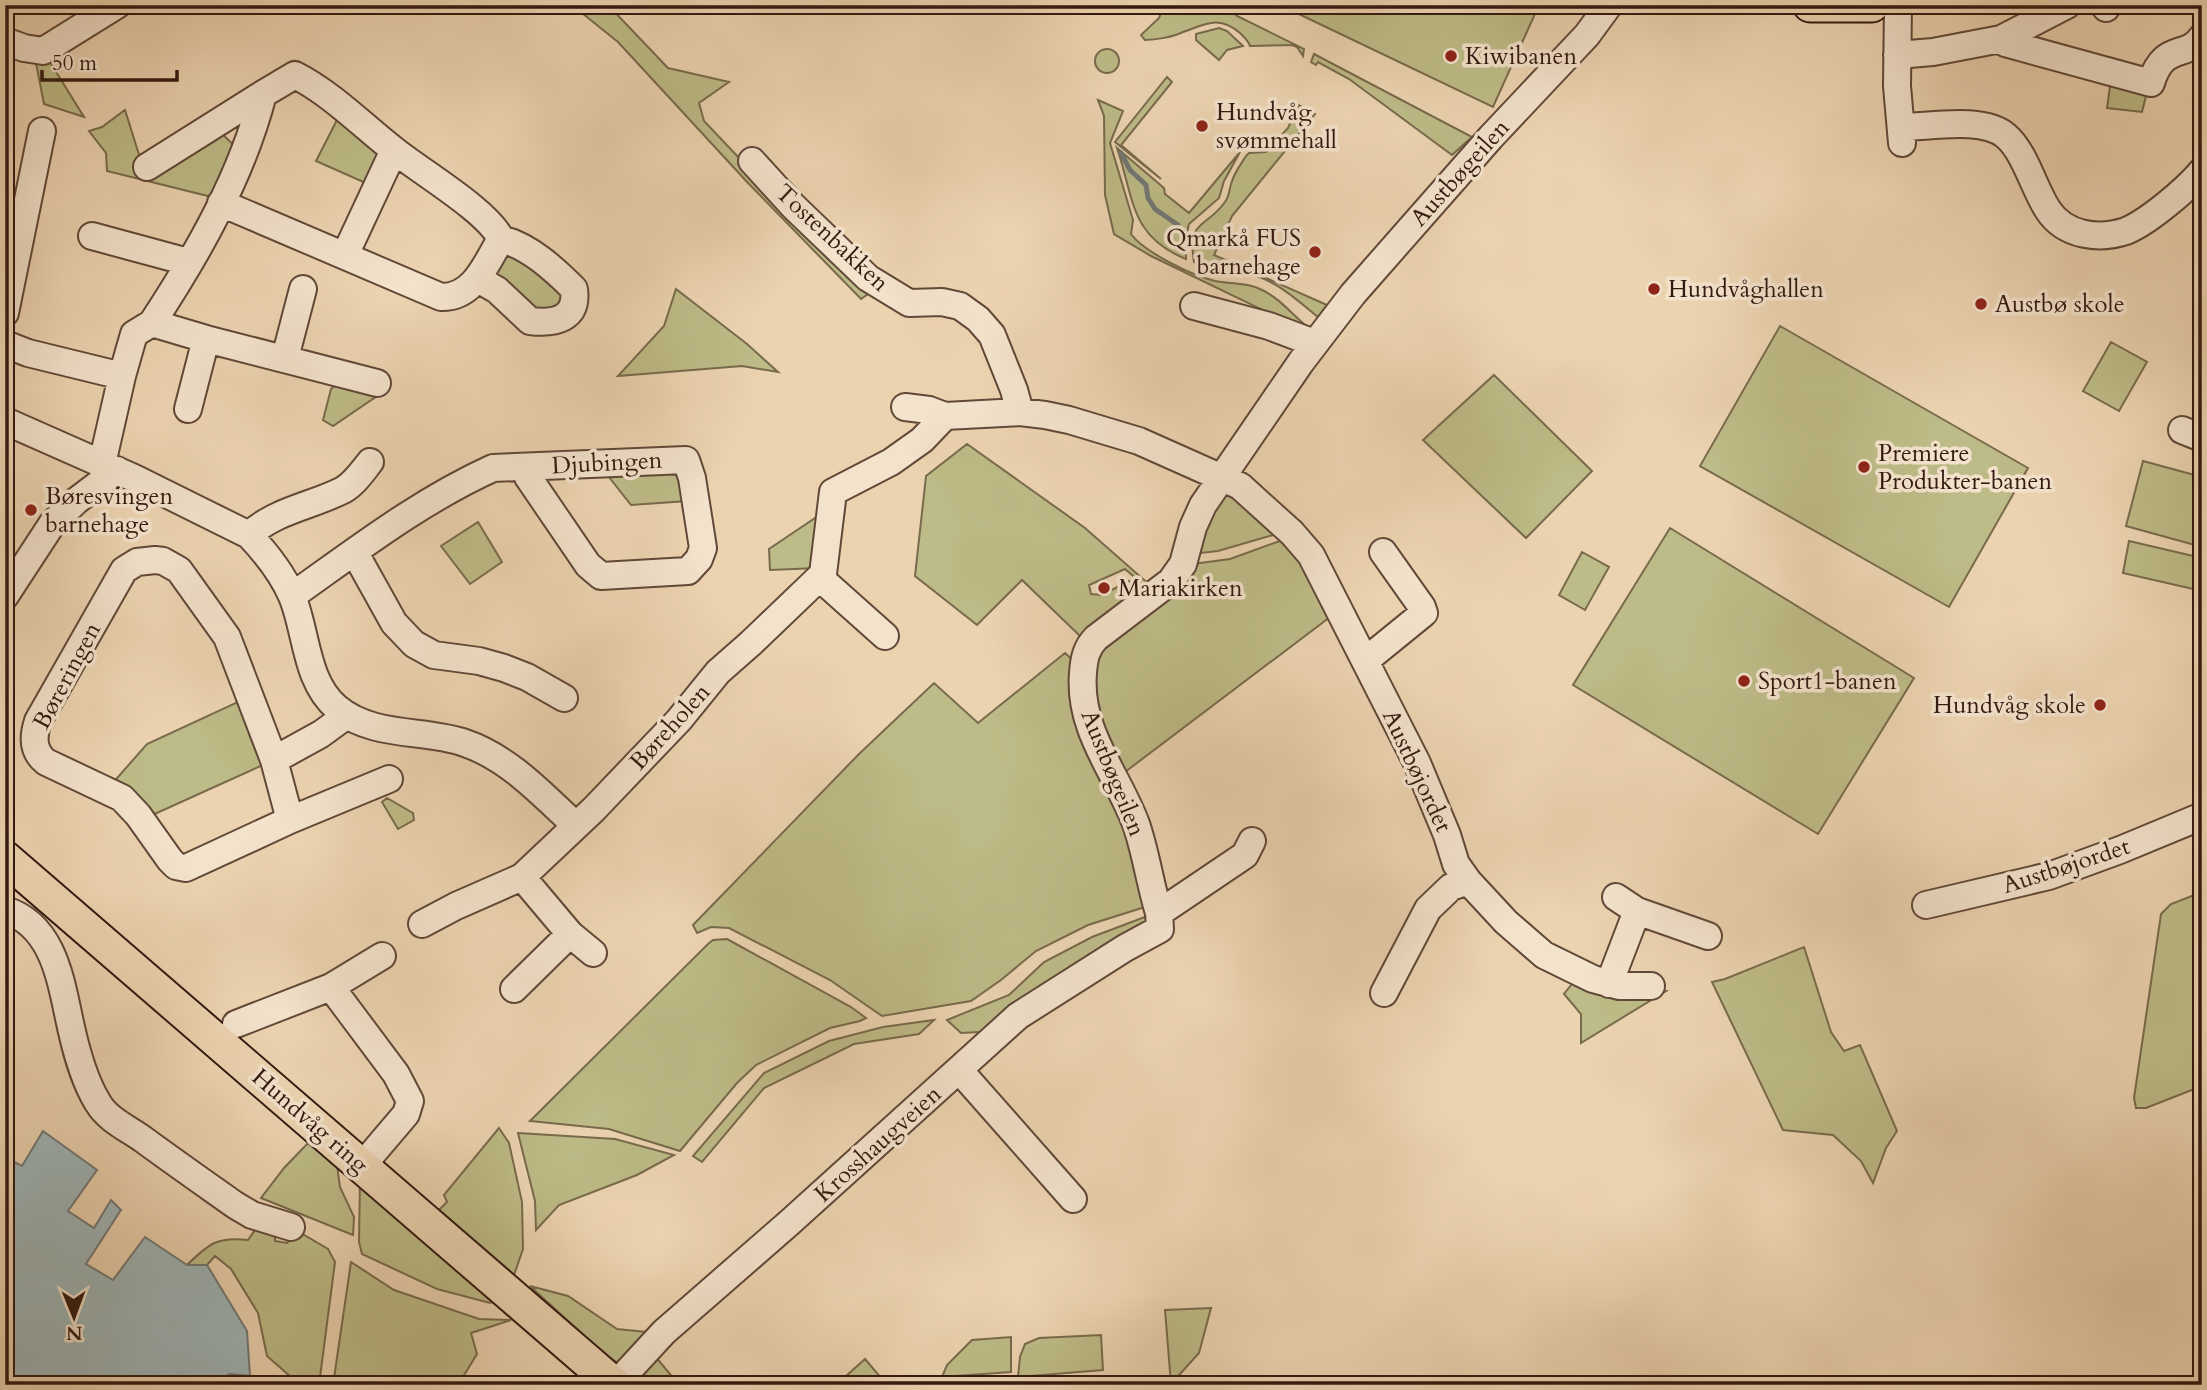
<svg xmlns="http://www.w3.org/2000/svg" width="2207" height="1390" font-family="Cardo,serif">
<rect width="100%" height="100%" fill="#ecd3b0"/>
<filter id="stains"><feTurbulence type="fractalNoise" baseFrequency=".00286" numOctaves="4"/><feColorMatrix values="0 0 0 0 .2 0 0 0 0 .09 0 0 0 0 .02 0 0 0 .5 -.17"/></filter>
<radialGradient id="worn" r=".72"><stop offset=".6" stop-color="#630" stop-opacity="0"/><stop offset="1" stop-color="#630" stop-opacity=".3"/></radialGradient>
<path fill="#bdbb87" stroke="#786a4c" stroke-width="2" d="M 572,5 L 608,5 L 668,68 L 729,82 L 699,103 L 704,121 L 868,294 L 861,299 L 748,183 L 618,42 Z
M 1164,5 L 1225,5 L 1237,16 L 1304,49 L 1303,56 L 1297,47 L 1292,45 L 1250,46 C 1248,40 1245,38 1240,33 C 1219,15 1206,24 1183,32 C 1173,37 1156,40 1145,40 L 1141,35 L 1159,18 Z
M 1280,5 L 1539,5 L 1493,107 Z
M 1219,28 L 1227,31 L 1243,46 L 1227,50 L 1219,60 L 1196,40 L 1196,34 Z
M1095 61a12 12 0 1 1 24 0a12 12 0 1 1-24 0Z
M 1314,54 L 1472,137 L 1452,155 L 1349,79 L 1318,62 L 1316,65 L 1311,62 Z
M 35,58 L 50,62 L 84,117 L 44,104 Z
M 1167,77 L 1172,82 L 1121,145 L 1161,179 L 1115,142 Z
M 2111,79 L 2144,91 L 2146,96 L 2142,112 L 2107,108 Z
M 1098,100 L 1123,111 L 1110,143 L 1133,220 L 1131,234 C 1144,252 1193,276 1215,281 C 1231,284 1247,282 1262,290 C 1278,297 1291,313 1304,324 L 1302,329 L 1151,256 L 1114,234 L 1105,195 L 1104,116 Z
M 1299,105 L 1315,114 L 1232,216 L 1214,255 L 1327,305 L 1318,317 C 1297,300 1275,279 1248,274 C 1227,269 1215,272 1194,262 C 1187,218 1206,229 1225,202 C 1230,195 1229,189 1232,181 C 1235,172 1241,164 1246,156 L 1249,153 L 1266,152 L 1288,128 Z
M 125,110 L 141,161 L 220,132 L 239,150 L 216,198 L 107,171 L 106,153 L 89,131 L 102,127 Z
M 340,114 L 385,150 L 370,185 L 316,161 Z
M 1117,148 L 1164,188 L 1165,194 L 1189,213 L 1240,152 L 1224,181 L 1219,198 L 1189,224 L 1186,237 L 1186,259 C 1129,236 1134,197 1117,148 Z
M 508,252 L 563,290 L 563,300 L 556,311 L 533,314 L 497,277 L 496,268 Z
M 676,289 L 747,344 L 778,372 L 742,366 L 618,376 L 664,326 Z
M 1780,326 L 2028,468 L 1949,607 L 1700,466 Z
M 2111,342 L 2147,362 L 2119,411 L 2083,391 Z
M 1494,375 L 1592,471 L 1526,538 L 1423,440 Z
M 337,384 L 383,392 L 333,426 L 323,420 L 331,389 Z
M 967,444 L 1085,528 L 1151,586 L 1148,589 L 1125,569 L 1089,585 L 1091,594 L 1102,595 L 1129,581 L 1142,592 L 1083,639 L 1022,580 L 977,625 L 915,576 L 926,476 Z
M 2143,461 L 2202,477 L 2202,547 L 2126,526 Z
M 681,469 L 687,501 L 631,505 L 605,472 Z
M 1229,493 L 1280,533 L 1218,551 L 1201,553 L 1201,534 L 1219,497 Z
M 824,512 L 819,568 L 770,570 L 769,549 Z
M 478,522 L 502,562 L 470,584 L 441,546 Z
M 1670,528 L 1914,678 L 1818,834 L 1573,685 Z
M 1288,538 L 1334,614 L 1125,772 L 1107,743 L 1093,698 L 1092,662 L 1107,639 L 1193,564 L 1230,559 Z
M 2129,541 L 2202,558 L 2202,591 L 2123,573 Z
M 1582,552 L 1609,567 L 1585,610 L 1559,595 Z
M 1065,653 L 1077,664 L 1131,827 L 1148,906 L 1088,925 L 1036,951 L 1001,980 L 971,1001 L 882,1016 L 830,980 L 729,928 L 711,927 L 697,933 L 693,925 L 859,754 L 934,683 L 978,723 Z
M 242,700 L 265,764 L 148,817 L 111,785 L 147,744 Z
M 387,798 L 413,813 L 414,820 L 398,829 L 382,802 Z
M 2202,892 L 2202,1086 L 2146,1108 L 2136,1108 L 2134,1098 L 2161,914 L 2171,904 Z
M 1150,915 L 1154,925 L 1000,1031 L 961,1033 L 947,1020 L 1009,995 L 1044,962 L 1092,937 Z
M 727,939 L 851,1007 L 866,1018 L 860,1021 L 830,1028 L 756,1065 L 737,1083 L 680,1151 L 609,1129 L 530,1121 L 708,944 L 713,940 Z
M 1804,947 L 1831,1032 L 1844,1051 L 1860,1045 L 1897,1131 L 1886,1148 L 1873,1183 L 1861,1161 L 1833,1135 L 1783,1130 L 1712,982 L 1725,979 Z
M 1575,980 L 1605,987 L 1666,991 L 1581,1043 L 1581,1014 L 1564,994 Z
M 934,1020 L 919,1034 L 854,1044 L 764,1088 L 702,1162 L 693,1156 L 764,1073 L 829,1041 L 883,1027 Z
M 499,1128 L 509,1143 L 522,1202 L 523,1249 L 514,1275 L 439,1210 L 447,1202 L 444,1195 Z
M 518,1133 L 615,1139 L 674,1155 L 637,1175 L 559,1205 L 536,1230 L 535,1201 Z
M 308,1143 L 337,1165 L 340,1187 L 354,1217 L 353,1235 L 261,1198 L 284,1168 Z
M 360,1179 L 498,1298 L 490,1303 L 437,1289 L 362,1254 L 359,1242 Z
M 259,1224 L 275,1228 L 275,1241 L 287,1243 L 299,1232 L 328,1249 L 335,1262 L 319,1385 L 300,1385 L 267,1356 L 258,1313 L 231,1269 L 215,1256 L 207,1265 L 187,1265 C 208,1245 216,1236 248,1240 Z
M 351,1262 L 394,1290 L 479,1319 L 511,1320 L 471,1333 L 477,1354 L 458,1385 L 333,1385 Z
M 530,1286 L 568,1296 L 617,1329 L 647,1332 L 618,1363 L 607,1357 Z
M 1211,1308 L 1199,1353 L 1171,1384 L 1165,1310 Z
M 1101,1335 L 1103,1370 L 1018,1377 L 1020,1357 L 1025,1344 L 1039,1338 Z
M 1011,1337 L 1011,1372 L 942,1377 L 947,1365 L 972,1340 Z
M 655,1356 L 679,1385 L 640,1385 L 635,1380 Z
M 865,1359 L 887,1385 L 836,1385 Z"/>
<path fill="#9eb5b7" stroke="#737774" stroke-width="2" d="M 43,1131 L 97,1170 L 68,1211 L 94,1228 L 111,1200 L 121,1210 L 86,1264 L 113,1280 L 145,1237 L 187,1265 L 207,1265 L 247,1331 L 250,1376 L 230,1374 L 209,1384 L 174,1376 L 172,1385 L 5,1385 L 5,1157 L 22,1166 Z"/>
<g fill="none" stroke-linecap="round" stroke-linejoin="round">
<path stroke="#737774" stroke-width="5" d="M 1121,153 L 1130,170 L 1146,185 L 1148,198 L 1155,209 L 1178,225"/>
<g stroke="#614838" stroke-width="30">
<path id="minor" d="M 1898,5 L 1897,86 L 1902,143
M 2104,5 L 2106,8
M 2001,39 L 2005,43 L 2151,83 C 2164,41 2186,60 2202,37
M 5,41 L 24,48 L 43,51 L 117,5
M 1897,55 L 1933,52 L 2001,39 L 2067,5
M 1901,127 C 1929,127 1983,116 2006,136 C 2025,152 2034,189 2048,210 C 2065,236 2099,240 2126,231 C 2148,222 2186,190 2202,171
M 752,161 L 793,206 L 868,278 L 909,303 L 942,302 L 960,306 L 978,319 L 992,335 L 1014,390 L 1020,412
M 147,167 L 263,94
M 92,236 L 188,262
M 345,255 L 394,150
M 478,279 L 497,290 L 530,321 C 555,324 578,319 574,289 C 554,269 529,246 501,239
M 1194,306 L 1269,326 L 1314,343
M 5,313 L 42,131
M 152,323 C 198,253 242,176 263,94 L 295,75 C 332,94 362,125 394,150 C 421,172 488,211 501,239 C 486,263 474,298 441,297 L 221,203
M 5,344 L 28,353 L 122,376
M 285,358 L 303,289
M 905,407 L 929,410 L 945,416 L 1020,412 L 1045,415 L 1069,420 L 1139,441 L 1240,486 L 1292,533 L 1311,555 L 1417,763 L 1447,835 L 1456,864 L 1468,881 L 1506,922 L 1544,955 L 1593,979 L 1619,986 L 1651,986
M 188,409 L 206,339
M 5,421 L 134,478 L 249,535 C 266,553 282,573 292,596 C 307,632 305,681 337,708 C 373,738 425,729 465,743 C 509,758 543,795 576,826
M 2182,430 L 2202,438
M 102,464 L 122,376 L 134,334 L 152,323 L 206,339 L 377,383
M 249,535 C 276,510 312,506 343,490 C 354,484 362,472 370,462
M 355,553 L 394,623 L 414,644 L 434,655 L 479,661 L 504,668 L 527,677 L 564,698
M 155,560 L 163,561 L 179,570 L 227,637 L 274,760 L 290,820 L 186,868 L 176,866 L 170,860 L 138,815 L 122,798 L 46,762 C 32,751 33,736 38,721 L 124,570 L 137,562 Z
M 820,578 L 885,636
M 5,596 L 52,524 L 76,501 L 117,470
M 292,596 C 357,550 420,501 493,468 L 686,460 L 692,478 L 703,548 L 699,559 L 688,571 L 601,576 L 588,565 L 528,477 L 525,468
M 1365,661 L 1424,613 L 1422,607 L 1383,552
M 274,760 L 321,734 L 347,715
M 290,820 L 389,779
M 1252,841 L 1245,855 L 1159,913 C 1150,884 1146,853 1136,824 C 1117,773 1078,731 1083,673 C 1084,659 1086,648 1096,638 L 1171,581 L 1183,564 L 1193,527 L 1203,505 L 1301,362 L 1353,294 L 1491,137 L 1587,35 L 1609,5
M 1616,897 L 1637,911
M 1926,905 L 2049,876 L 2120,850 L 2202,816
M 5,910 C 52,925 60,976 69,1018 C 75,1047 83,1079 98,1103 C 108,1120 129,1129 144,1140 C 174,1162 204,1183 235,1205 L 252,1215 L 291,1227
M 422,924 L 456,906 L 522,877
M 593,953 L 570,934 L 522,877 L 594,809 L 679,720 L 718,672 L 751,643 L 823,574 L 833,492 L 891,462 L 922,440 L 945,416
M 1609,984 L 1637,911 L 1708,936
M 331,987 L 382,956
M 514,989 L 570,934
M 1384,993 L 1428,909 L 1451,887 L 1468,881
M 236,1024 L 331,987 L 396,1074 L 410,1101 L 406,1114 L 361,1167
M 960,1071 L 1073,1199
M 615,1385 L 664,1332 L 789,1223 L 1018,1016 L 1125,948 L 1160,929 L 1159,913"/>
</g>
<g stroke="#331910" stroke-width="37">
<path id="major" d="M 1810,5 L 1872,5
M 5,858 L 615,1385"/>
</g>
<use href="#minor" stroke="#f3e2cc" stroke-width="26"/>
<use href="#major" stroke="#ecd3b0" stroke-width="33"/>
</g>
<g fill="#8f2418" stroke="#f3e2cc" stroke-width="2.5">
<circle cx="1451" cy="56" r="7"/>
<circle cx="1202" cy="126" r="7"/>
<circle cx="1315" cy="252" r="7"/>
<circle cx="1654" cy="289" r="7"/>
<circle cx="1981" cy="304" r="7"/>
<circle cx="1864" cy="467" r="7"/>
<circle cx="31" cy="510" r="7"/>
<circle cx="1104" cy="588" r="7"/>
<circle cx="1744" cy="681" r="7"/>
<circle cx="2100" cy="705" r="7"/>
</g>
<g text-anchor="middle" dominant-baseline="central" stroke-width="7" stroke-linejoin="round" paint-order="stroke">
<g font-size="24" fill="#331910" stroke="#f3e2cc" text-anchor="start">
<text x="1465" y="56">Kiwibanen</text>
<text x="1216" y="112">Hundvåg<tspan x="1216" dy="28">svømmehall</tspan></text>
<text x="1301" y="238" text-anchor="end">Qmarkå FUS<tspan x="1301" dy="28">barnehage</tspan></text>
<text x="1668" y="289">Hundvåghallen</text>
<text x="1995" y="304">Austbø skole</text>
<text x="1878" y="453">Premiere<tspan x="1878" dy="28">Produkter-banen</tspan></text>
<text x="45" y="496">Børesvingen<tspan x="45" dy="28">barnehage</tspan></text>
<text x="1118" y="588">Mariakirken</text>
<text x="1758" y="681">Sport1-banen</text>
<text x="2086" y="705" text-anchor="end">Hundvåg skole</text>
</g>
<g font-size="24" fill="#331910" stroke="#f3e2cc">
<text transform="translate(1460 173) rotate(-48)">Austbøgeilen</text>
<text transform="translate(832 238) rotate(43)">Tostenbakken</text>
<text transform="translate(607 463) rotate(-3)">Djubingen</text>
<text transform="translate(67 676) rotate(-62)">Børeringen</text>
<text transform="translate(670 727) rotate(-48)">Børeholen</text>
<text transform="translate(1417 771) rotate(65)">Austbøjordet</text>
<text transform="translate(1113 773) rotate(68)">Austbøgeilen</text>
<text transform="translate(2066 866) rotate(-18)">Austbøjordet</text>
<text transform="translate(310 1121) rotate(41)">Hundvåg ring</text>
<text transform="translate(878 1144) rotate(-42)">Krosshaugveien</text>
</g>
</g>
<rect width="2207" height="1390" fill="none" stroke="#ecd3b0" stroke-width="28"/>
<rect x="7" y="7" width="2193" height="1376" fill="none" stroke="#331910" stroke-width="3.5"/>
<rect x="14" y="14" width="2179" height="1362" fill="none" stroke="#331910" stroke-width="2"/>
<g transform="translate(74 1317) rotate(179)" stroke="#f3e2cc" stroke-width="5" paint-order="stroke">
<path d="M0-5L12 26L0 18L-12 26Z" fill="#331910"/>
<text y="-10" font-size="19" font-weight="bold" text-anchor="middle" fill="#331910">N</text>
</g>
<path d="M42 70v10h135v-10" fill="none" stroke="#331910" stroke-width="3.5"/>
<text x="52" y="70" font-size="21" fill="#331910" stroke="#f3e2cc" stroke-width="5" paint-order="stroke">50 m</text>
<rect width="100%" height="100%" filter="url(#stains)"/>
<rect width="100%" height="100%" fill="url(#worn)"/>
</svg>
